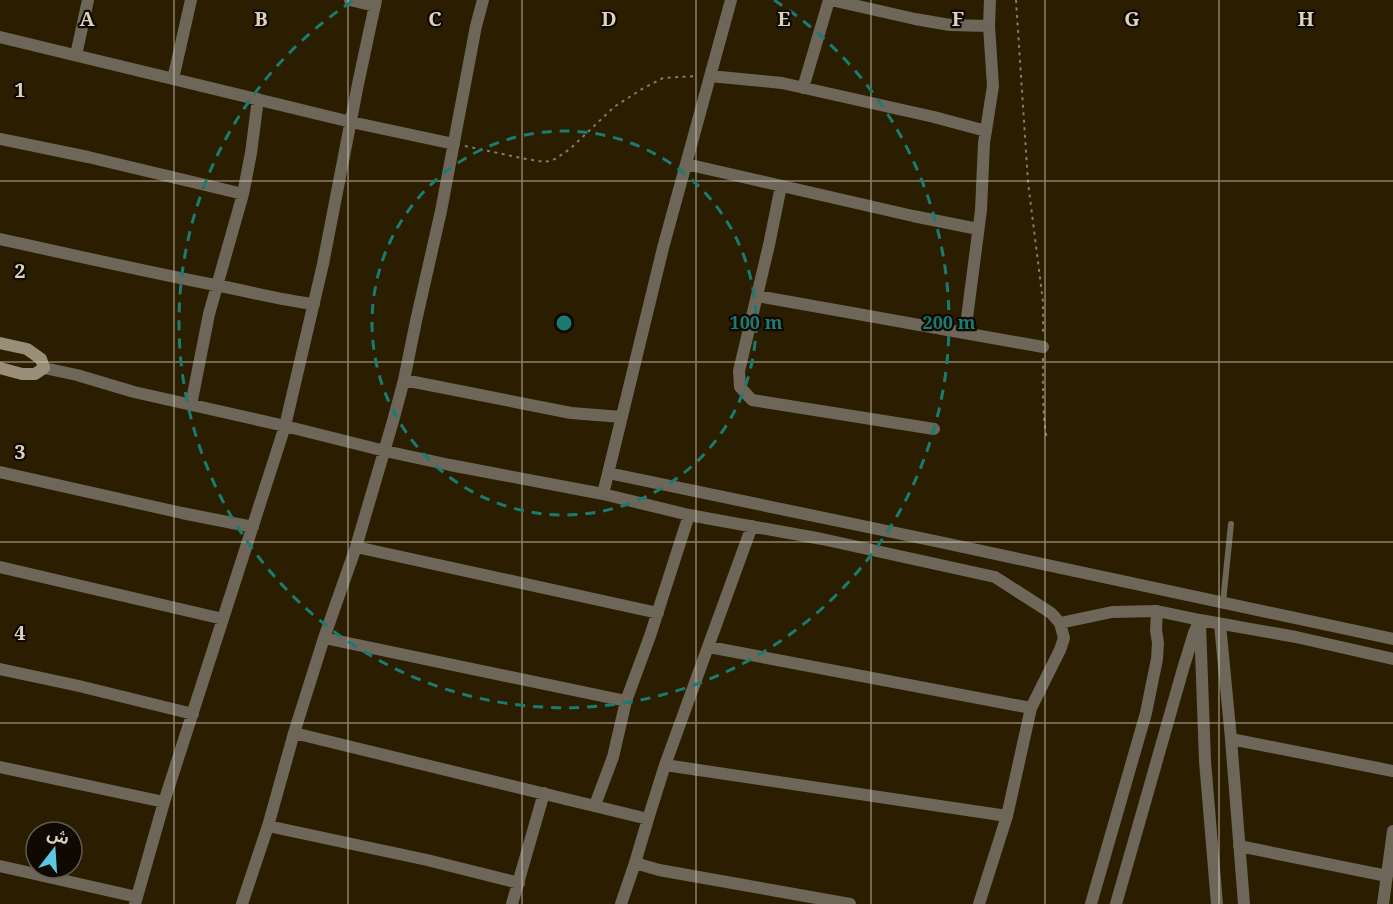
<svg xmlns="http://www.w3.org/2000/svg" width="1393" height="904" font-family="'Noto Serif','Noto Sans Arabic',serif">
<rect width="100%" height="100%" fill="#2b1e00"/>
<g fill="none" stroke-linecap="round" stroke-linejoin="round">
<path stroke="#857a63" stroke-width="2" stroke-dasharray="3 4.5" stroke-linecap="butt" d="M 1016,0 L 1028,182 L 1043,302 L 1043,335
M 465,146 L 526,159 L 545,162 L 555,159 L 570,149 L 614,107 L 642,89 L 663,78 L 697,76
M 1043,358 C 1043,386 1042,412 1047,440"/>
<path stroke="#6d6659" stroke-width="6" d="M 1223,602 L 1231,524"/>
<path stroke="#6d6659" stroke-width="12" d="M 350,0 L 375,6
M 831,0 L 915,19 L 950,25 L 989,26
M 0,37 L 351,122 L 454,144
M 76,55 L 88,0
M 710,76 L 782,83 L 934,117 L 986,131
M 173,79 L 191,0
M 803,88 L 829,0
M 0,139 L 88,157 L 243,194
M 686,164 L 913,216 L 978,229
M 781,186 L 769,245 L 739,371 L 740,387 L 752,400 L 934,429
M 0,239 C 72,255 143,271 215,285 C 248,291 280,300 314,304
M 757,296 L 1043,347
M 965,333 L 981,210 L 984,143 L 993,86 L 989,26 L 990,0
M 44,368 L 77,375 L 134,392 L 285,426 L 385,451 L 450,465 L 603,494 L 689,515 L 822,539 L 995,577 L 1051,613 L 1060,623 L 1064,638 L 1060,650 L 1031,708 L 1007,816 L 979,904
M 404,380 L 571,413 L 622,417
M 191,405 L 209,314 L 243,194 L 251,153 L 258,99
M 0,472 L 182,513 L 253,527
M 608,473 L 935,541 L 1393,639
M 603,494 L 663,248 L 731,0
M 356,547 L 658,613
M 0,567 L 223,619
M 1060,623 L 1112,612 L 1157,611 L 1200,620 L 1296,637 L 1393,659
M 1200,624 L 1205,761 L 1217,904
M 1220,624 L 1231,739 L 1244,904
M 324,638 L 626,701
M 709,647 L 1031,708
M 0,669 L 79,686 L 193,714
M 294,733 L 648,819 L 665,765 L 752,526
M 1231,739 L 1393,771
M 665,765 L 1007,816
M 0,767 L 164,802
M 595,805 L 613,757 L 626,701 L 650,636 L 689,515
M 268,826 L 427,860 L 519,883
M 1239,846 L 1387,876
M 635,863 L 659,870 L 850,904
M 0,866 L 137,897
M 135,904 L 164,802 L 285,426 L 323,264 L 358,84 L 376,0
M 242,904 L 268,826 L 294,733 L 324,638 L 356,547 L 393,421 L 404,380 L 416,321 L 441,211 L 476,26 L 483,0
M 512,904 L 544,793
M 621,904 L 635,863 L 648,819
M 1091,904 L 1146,713 L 1157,659 L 1158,643 L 1156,630 L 1157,611
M 1116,904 L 1183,669 L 1194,633 L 1200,620
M 1383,904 L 1393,831"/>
<path stroke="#998e78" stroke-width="12" d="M 0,343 L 27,349 L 41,359 L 44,368 L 35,374 L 22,374 L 0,368"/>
</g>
<path fill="none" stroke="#dbd2c1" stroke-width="1.5" stroke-opacity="0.55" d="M 174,0 L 174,904M 348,0 L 348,904M 522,0 L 522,904M 696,0 L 696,904M 871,0 L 871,904M 1045,0 L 1045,904M 1219,0 L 1219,904M 0,181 L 1393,181M 0,362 L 1393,362M 0,542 L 1393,542M 0,723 L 1393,723"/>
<g fill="none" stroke="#197b72" stroke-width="3" stroke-dasharray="10 8">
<circle cx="564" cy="323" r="192"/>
<path d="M774 0A385 385 0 1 1 354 0"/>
</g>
<g font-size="20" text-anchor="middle" font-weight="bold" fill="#dbd2c1" stroke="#0f0901" stroke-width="4.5" stroke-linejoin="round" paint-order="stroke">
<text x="87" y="26">A</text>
<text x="261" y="26">B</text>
<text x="435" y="26">C</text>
<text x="609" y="26">D</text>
<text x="784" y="26">E</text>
<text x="958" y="26">F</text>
<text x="1132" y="26">G</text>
<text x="1306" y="26">H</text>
<text x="20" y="97">1</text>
<text x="20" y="278">2</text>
<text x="20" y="459">3</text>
<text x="20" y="640">4</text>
</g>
<circle cx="564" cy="323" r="9" fill="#197b72" stroke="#0f0901" stroke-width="3"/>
<g font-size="18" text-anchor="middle" font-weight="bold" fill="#197b72" stroke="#0f0901" stroke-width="4.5" stroke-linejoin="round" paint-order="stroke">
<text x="756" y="329">100 m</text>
<text x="949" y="329">200 m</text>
</g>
<g transform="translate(54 850) rotate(17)"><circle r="28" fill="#0f0901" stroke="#61594e" stroke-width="1.5"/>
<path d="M0-4.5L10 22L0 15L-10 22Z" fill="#5ac8e5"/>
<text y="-9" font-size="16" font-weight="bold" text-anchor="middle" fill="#dbd2c1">ش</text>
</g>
</svg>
